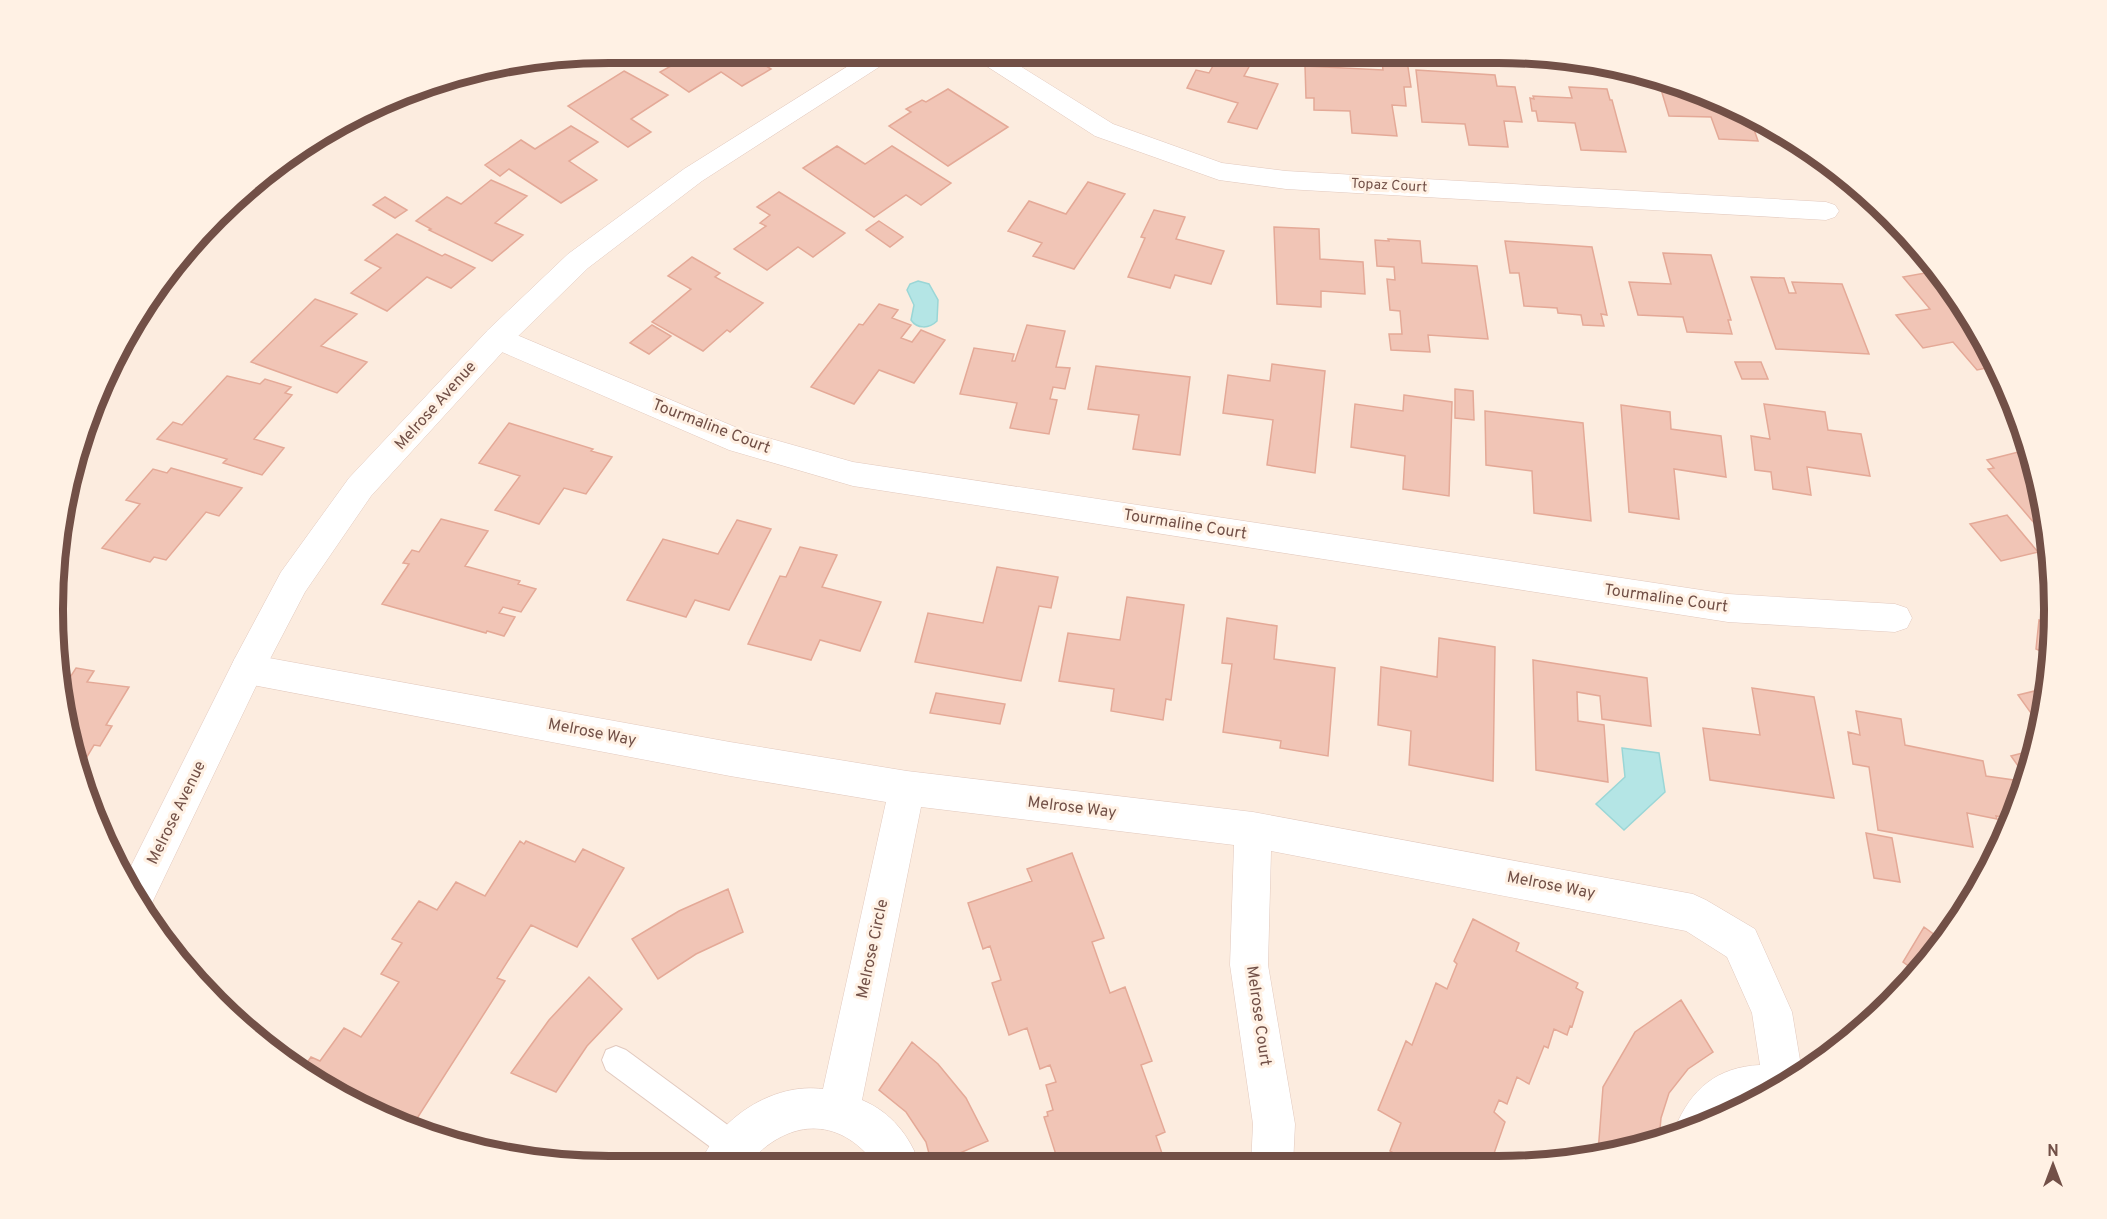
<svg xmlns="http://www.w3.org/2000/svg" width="2107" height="1219" font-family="Overpass,sans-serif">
<rect width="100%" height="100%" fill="#fcecdf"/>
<path fill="#b4e5e5" stroke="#9ad6d6" stroke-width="1.5" d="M 918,281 L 929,284 L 938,300 L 937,321 C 929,329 917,329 911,320 L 914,305 L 907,290 L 910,284 Z
M 1622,748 L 1659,753 L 1665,792 L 1624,830 L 1596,804 L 1625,777 Z"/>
<path fill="#f1c5b6" stroke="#e4a997" stroke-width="1.5" d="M 684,53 L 746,53 L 771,69 L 742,86 L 721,72 L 689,92 L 660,72 L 689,56 Z
M 1060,53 L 1097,53 L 1080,65 Z
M 1381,54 L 1406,54 L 1411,87 L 1404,87 L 1406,106 L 1392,105 L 1397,136 L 1352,133 L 1350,111 L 1314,110 L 1314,98 L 1306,98 L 1305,66 L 1383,70 Z
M 1218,57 L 1250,65 L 1244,76 L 1278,84 L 1257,129 L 1228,122 L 1238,103 L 1187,88 L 1196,70 L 1209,73 Z
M 1416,70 L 1495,75 L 1497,86 L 1515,87 L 1522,122 L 1504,121 L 1508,147 L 1469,145 L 1465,124 L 1422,122 Z
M 624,71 L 668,95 L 631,119 L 651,132 L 628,147 L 568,106 Z
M 1660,86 L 1686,87 L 1750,118 L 1758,141 L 1719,139 L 1711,117 L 1669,116 Z
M 1569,87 L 1607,89 L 1610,100 L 1612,100 L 1626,152 L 1581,150 L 1575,123 L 1538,121 L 1536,111 L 1532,111 L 1530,98 L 1534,99 L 1533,96 L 1572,98 Z
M 948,89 L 1008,127 L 948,166 L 889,126 L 911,112 L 906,109 L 922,100 L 926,102 Z
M 571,126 L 598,142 L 569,161 L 597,180 L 561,203 L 509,169 L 500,176 L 485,165 L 521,140 L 535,149 Z
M 837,146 L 865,164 L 892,146 L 951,183 L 921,205 L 906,195 L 874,217 L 803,168 Z
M 491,180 L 527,196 L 495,223 L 523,235 L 492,261 L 429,230 L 431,229 L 416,221 L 447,197 L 461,204 Z
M 1088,182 L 1125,194 L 1074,269 L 1033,256 L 1042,243 L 1008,231 L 1029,201 L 1066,214 Z
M 779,192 L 845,233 L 813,257 L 798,247 L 767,270 L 734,249 L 766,226 L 760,223 L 770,215 L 757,207 Z
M 385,197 L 407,210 L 395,218 L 373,205 Z
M 1154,210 L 1185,217 L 1176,239 L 1224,251 L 1211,284 L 1175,275 L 1170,288 L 1128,277 L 1145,238 L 1141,237 Z
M 879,221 L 903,237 L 890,247 L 866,230 Z
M 1274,227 L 1319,229 L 1320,259 L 1363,262 L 1365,294 L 1321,291 L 1321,307 L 1277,304 Z
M 397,234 L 442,256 L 445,254 L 475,268 L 451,288 L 427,277 L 387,311 L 351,293 L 381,268 L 365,260 Z
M 1388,239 L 1420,241 L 1422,263 L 1477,266 L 1488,339 L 1428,335 L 1430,352 L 1391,350 L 1389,334 L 1402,334 L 1400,311 L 1390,310 L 1387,279 L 1395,280 L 1394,267 L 1377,266 L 1375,240 L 1389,241 Z
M 1505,241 L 1592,247 L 1607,315 L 1601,314 L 1604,326 L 1583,325 L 1581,315 L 1558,313 L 1557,308 L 1524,306 L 1519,273 L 1510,273 Z
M 1663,253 L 1711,255 L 1731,320 L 1728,320 L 1732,334 L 1687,332 L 1683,317 L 1638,315 L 1629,282 L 1671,284 Z
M 692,257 L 720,273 L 715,277 L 763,303 L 730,332 L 727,330 L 703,351 L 652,322 L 691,289 L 668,276 Z
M 1936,271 L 1960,300 L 1996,366 L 1977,370 L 1953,342 L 1923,348 L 1896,315 L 1930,309 L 1903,277 Z
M 1751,277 L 1784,278 L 1789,293 L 1796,293 L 1792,282 L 1842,284 L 1869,354 L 1776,349 Z
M 315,299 L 357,314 L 321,346 L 367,362 L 337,393 L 251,362 Z
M 879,304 L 898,310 L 892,318 L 911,325 L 901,338 L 912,342 L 921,330 L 945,340 L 914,383 L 879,370 L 854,404 L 811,387 L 859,324 L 863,325 Z
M 652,325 L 671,336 L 649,354 L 630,343 Z
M 1027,325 L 1065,331 L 1056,367 L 1070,368 L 1065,389 L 1053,387 L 1050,399 L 1057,400 L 1049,434 L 1010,428 L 1017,403 L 960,394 L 974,348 L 1014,354 L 1012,361 L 1015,361 Z
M 1735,362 L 1761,362 L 1768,379 L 1742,379 Z
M 1272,364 L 1325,371 L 1315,473 L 1267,465 L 1273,420 L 1223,413 L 1228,375 L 1270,381 Z
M 1096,366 L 1190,377 L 1180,455 L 1133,449 L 1139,415 L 1088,409 Z
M 227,376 L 260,384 L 265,379 L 291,387 L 285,393 L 292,395 L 254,439 L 284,448 L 262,475 L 223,463 L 227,459 L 157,439 L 173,422 L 182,425 Z
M 1455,389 L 1473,391 L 1474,420 L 1455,418 Z
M 1404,395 L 1452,402 L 1449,496 L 1403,489 L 1405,456 L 1351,447 L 1355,404 L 1403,411 Z
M 1764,404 L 1825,412 L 1828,430 L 1861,434 L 1870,476 L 1807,467 L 1811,495 L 1773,489 L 1771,472 L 1755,470 L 1751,436 L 1770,439 Z
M 1621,405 L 1670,412 L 1671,429 L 1721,436 L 1726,477 L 1674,469 L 1679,519 L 1629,512 Z
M 1485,411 L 1583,423 L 1591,521 L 1534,513 L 1532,471 L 1486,465 Z
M 509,423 L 593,449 L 591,451 L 612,457 L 586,494 L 564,488 L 539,524 L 495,510 L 520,476 L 479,463 Z
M 2026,450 L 2029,453 L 2044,500 L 2047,538 L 1988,469 L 1994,468 L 1987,460 Z
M 171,468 L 242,488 L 219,516 L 206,512 L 166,560 L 154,557 L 150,562 L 102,548 L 140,504 L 126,500 L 153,469 L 167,473 Z
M 2007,515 L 2038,552 L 2001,561 L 1970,524 Z
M 441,519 L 488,531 L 465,566 L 520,581 L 518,584 L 536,589 L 521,612 L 503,607 L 499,613 L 515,617 L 504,636 L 487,631 L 486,633 L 382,604 L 409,564 L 403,563 L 412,550 L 419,552 Z
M 737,520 L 771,529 L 729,610 L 695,600 L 686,617 L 627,600 L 663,539 L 718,554 Z
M 800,547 L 837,555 L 822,587 L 881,602 L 860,651 L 820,640 L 811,660 L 748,644 L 780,576 L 786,577 Z
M 997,567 L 1058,577 L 1051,608 L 1039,606 L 1021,681 L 915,662 L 928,613 L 983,623 Z
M 1127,597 L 1184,605 L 1171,700 L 1166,699 L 1163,720 L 1111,711 L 1114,689 L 1059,681 L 1068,633 L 1120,640 Z
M 1227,618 L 1277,626 L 1274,659 L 1335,668 L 1328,756 L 1280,748 L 1281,741 L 1223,732 L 1232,664 L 1222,663 Z
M 2039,620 L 2053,625 L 2050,655 L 2036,649 Z
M 1439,638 L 1495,647 L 1493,781 L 1409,765 L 1411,731 L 1378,725 L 1381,667 L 1437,677 Z
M 1533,660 L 1647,678 L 1651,726 L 1602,719 L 1600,696 L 1577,692 L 1578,721 L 1604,725 L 1608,782 L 1536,770 Z
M 76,668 L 94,671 L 87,682 L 129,687 L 106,725 L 112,726 L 100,746 L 94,745 L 82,765 L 61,678 L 69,679 Z
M 1752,688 L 1814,697 L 1834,798 L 1710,780 L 1703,728 L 1760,735 Z
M 2047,688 L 2044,718 L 2041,727 L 2018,695 Z
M 936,693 L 1005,704 L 1000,724 L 930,713 Z
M 1856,711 L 1901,719 L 1905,745 L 1983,761 L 1986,776 L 2014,780 L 2021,794 L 2013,819 L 1996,816 L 1997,819 L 1967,813 L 1973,847 L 1878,830 L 1869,767 L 1853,764 L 1848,732 L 1860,735 Z
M 2034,750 L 2026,777 L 2011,756 Z
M 1866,833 L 1892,838 L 1900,882 L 1874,878 Z
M 520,841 L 524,844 L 526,841 L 575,862 L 583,849 L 624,868 L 577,947 L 531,925 L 497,978 L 505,981 L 416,1120 L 408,1115 L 402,1123 L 300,1073 L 311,1057 L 320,1061 L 344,1028 L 361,1037 L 399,982 L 381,974 L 402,943 L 392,939 L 419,901 L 437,910 L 456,882 L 485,896 Z
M 1072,853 L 1104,938 L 1092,942 L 1110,993 L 1125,987 L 1152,1061 L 1141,1065 L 1165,1132 L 1156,1136 L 1166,1165 L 1048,1165 L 1058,1161 L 1044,1117 L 1048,1116 L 1047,1112 L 1053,1110 L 1046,1085 L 1056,1082 L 1050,1065 L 1040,1069 L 1027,1028 L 1009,1035 L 992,983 L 1001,980 L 990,946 L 983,949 L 968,903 L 1032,881 L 1027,869 Z
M 728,889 L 743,932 L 696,954 L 658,979 L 632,939 L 679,911 Z
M 1473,919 L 1519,943 L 1516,951 L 1578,983 L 1576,988 L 1583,992 L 1572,1027 L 1570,1026 L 1567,1035 L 1554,1029 L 1548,1048 L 1544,1046 L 1529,1084 L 1517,1077 L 1507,1104 L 1499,1100 L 1494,1112 L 1505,1122 L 1491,1162 L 1496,1165 L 1390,1165 L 1395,1154 L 1390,1151 L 1401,1123 L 1378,1110 L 1406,1041 L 1412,1045 L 1436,983 L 1447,989 L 1457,964 L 1454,961 Z
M 1924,927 L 1943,941 L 1917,972 L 1903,962 Z
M 589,977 L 622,1009 L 587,1046 L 556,1092 L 511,1073 L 549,1020 Z
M 1681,1000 L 1713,1052 L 1688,1069 L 1669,1093 L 1661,1118 L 1659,1140 L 1598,1153 L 1603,1087 L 1635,1032 Z
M 912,1042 L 938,1064 L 966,1098 L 988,1141 L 932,1165 L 926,1142 L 906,1112 L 879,1090 Z"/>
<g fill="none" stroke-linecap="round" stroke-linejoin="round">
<g stroke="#e2c9be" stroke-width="2">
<path id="service" d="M 616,1046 L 626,1050 L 744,1137 L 748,1147 L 744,1157 L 734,1161 L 724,1157 L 606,1070 L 602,1060 L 606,1050 Z"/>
</g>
<g stroke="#e2c9be" stroke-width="1">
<path id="minor" d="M 970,53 L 999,53 L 1113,124 L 1222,163 L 1286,171 L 1826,202 L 1835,205 L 1839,211 L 1835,217 L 1826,220 L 1286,189 L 1219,180 L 1095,136 L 974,58 Z
M 498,327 L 747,432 L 853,462 L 1728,594 L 1895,604 L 1907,608 L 1912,618 L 1907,628 L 1895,632 L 1728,622 L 853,486 L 729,450 L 488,346 L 484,338 L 488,330 Z
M 247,654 L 730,742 L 907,771 L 1253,812 L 1693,894 L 1706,900 L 1755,929 L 1792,1012 L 1802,1072 L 1776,1092 L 1678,1136 L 1675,1128 C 1691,1089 1717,1067 1760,1065 L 1752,1013 L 1727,957 L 1686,931 L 1271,851 L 1268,965 L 1295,1124 L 1293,1165 L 1251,1165 L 1253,1124 L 1230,965 L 1234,845 L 921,807 L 862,1100 C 891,1112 910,1136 920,1165 L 876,1165 C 838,1114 786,1119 747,1165 L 700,1165 C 717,1119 773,1082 823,1089 L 886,802 L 730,776 L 247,684 L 235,680 L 230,669 L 235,658 Z"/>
</g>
<g stroke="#e2c9be" stroke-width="1">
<path id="tertiary" d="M 869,53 L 897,53 L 893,58 L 702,181 L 588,268 L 508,346 L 371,496 L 305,592 L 259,680 L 151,905 L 147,907 L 127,874 L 235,658 L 281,572 L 349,478 L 488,330 L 568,254 L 684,169 Z"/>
</g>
<use href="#service" fill="#fff" fill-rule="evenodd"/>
<use href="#minor" fill="#fff" fill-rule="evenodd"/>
<use href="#tertiary" fill="#fff" fill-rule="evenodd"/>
</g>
<g text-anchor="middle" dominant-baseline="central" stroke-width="6" stroke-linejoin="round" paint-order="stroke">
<g font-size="14" fill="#725047" stroke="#fff1e4">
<text transform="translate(1389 186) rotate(3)">Topaz Court</text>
</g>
<g font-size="16" fill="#725047" stroke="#fff1e4">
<text transform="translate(436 406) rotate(-48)">Melrose Avenue</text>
<text transform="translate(711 427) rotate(21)">Tourmaline Court</text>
<text transform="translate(1185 525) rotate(9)">Tourmaline Court</text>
<text transform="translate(1666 599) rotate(8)">Tourmaline Court</text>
<text transform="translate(592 733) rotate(11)">Melrose Way</text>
<text transform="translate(1072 808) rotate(7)">Melrose Way</text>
<text transform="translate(177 813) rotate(-64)">Melrose Avenue</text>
<text transform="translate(1551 886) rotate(11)">Melrose Way</text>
<text transform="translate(873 949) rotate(-78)">Melrose Circle</text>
<text transform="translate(1258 1016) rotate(82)">Melrose Court</text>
</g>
</g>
<path d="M0 0H2107V1219H0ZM609 63H1498A546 546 0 0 1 2044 609V610A546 546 0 0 1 1498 1156H609A546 546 0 0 1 63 610V609A546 546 0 0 1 609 63Z" fill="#fff1e4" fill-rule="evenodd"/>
<path fill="none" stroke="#725047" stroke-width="8" d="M609 63H1498A546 546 0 0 1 2044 609V610A546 546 0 0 1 1498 1156H609A546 546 0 0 1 63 610V609A546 546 0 0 1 609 63Z"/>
<g transform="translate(2053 1165)" stroke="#fff1e4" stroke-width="4.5" paint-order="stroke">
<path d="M0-4.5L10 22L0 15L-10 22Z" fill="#725047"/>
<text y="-9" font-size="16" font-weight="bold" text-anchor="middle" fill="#725047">N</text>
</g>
</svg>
